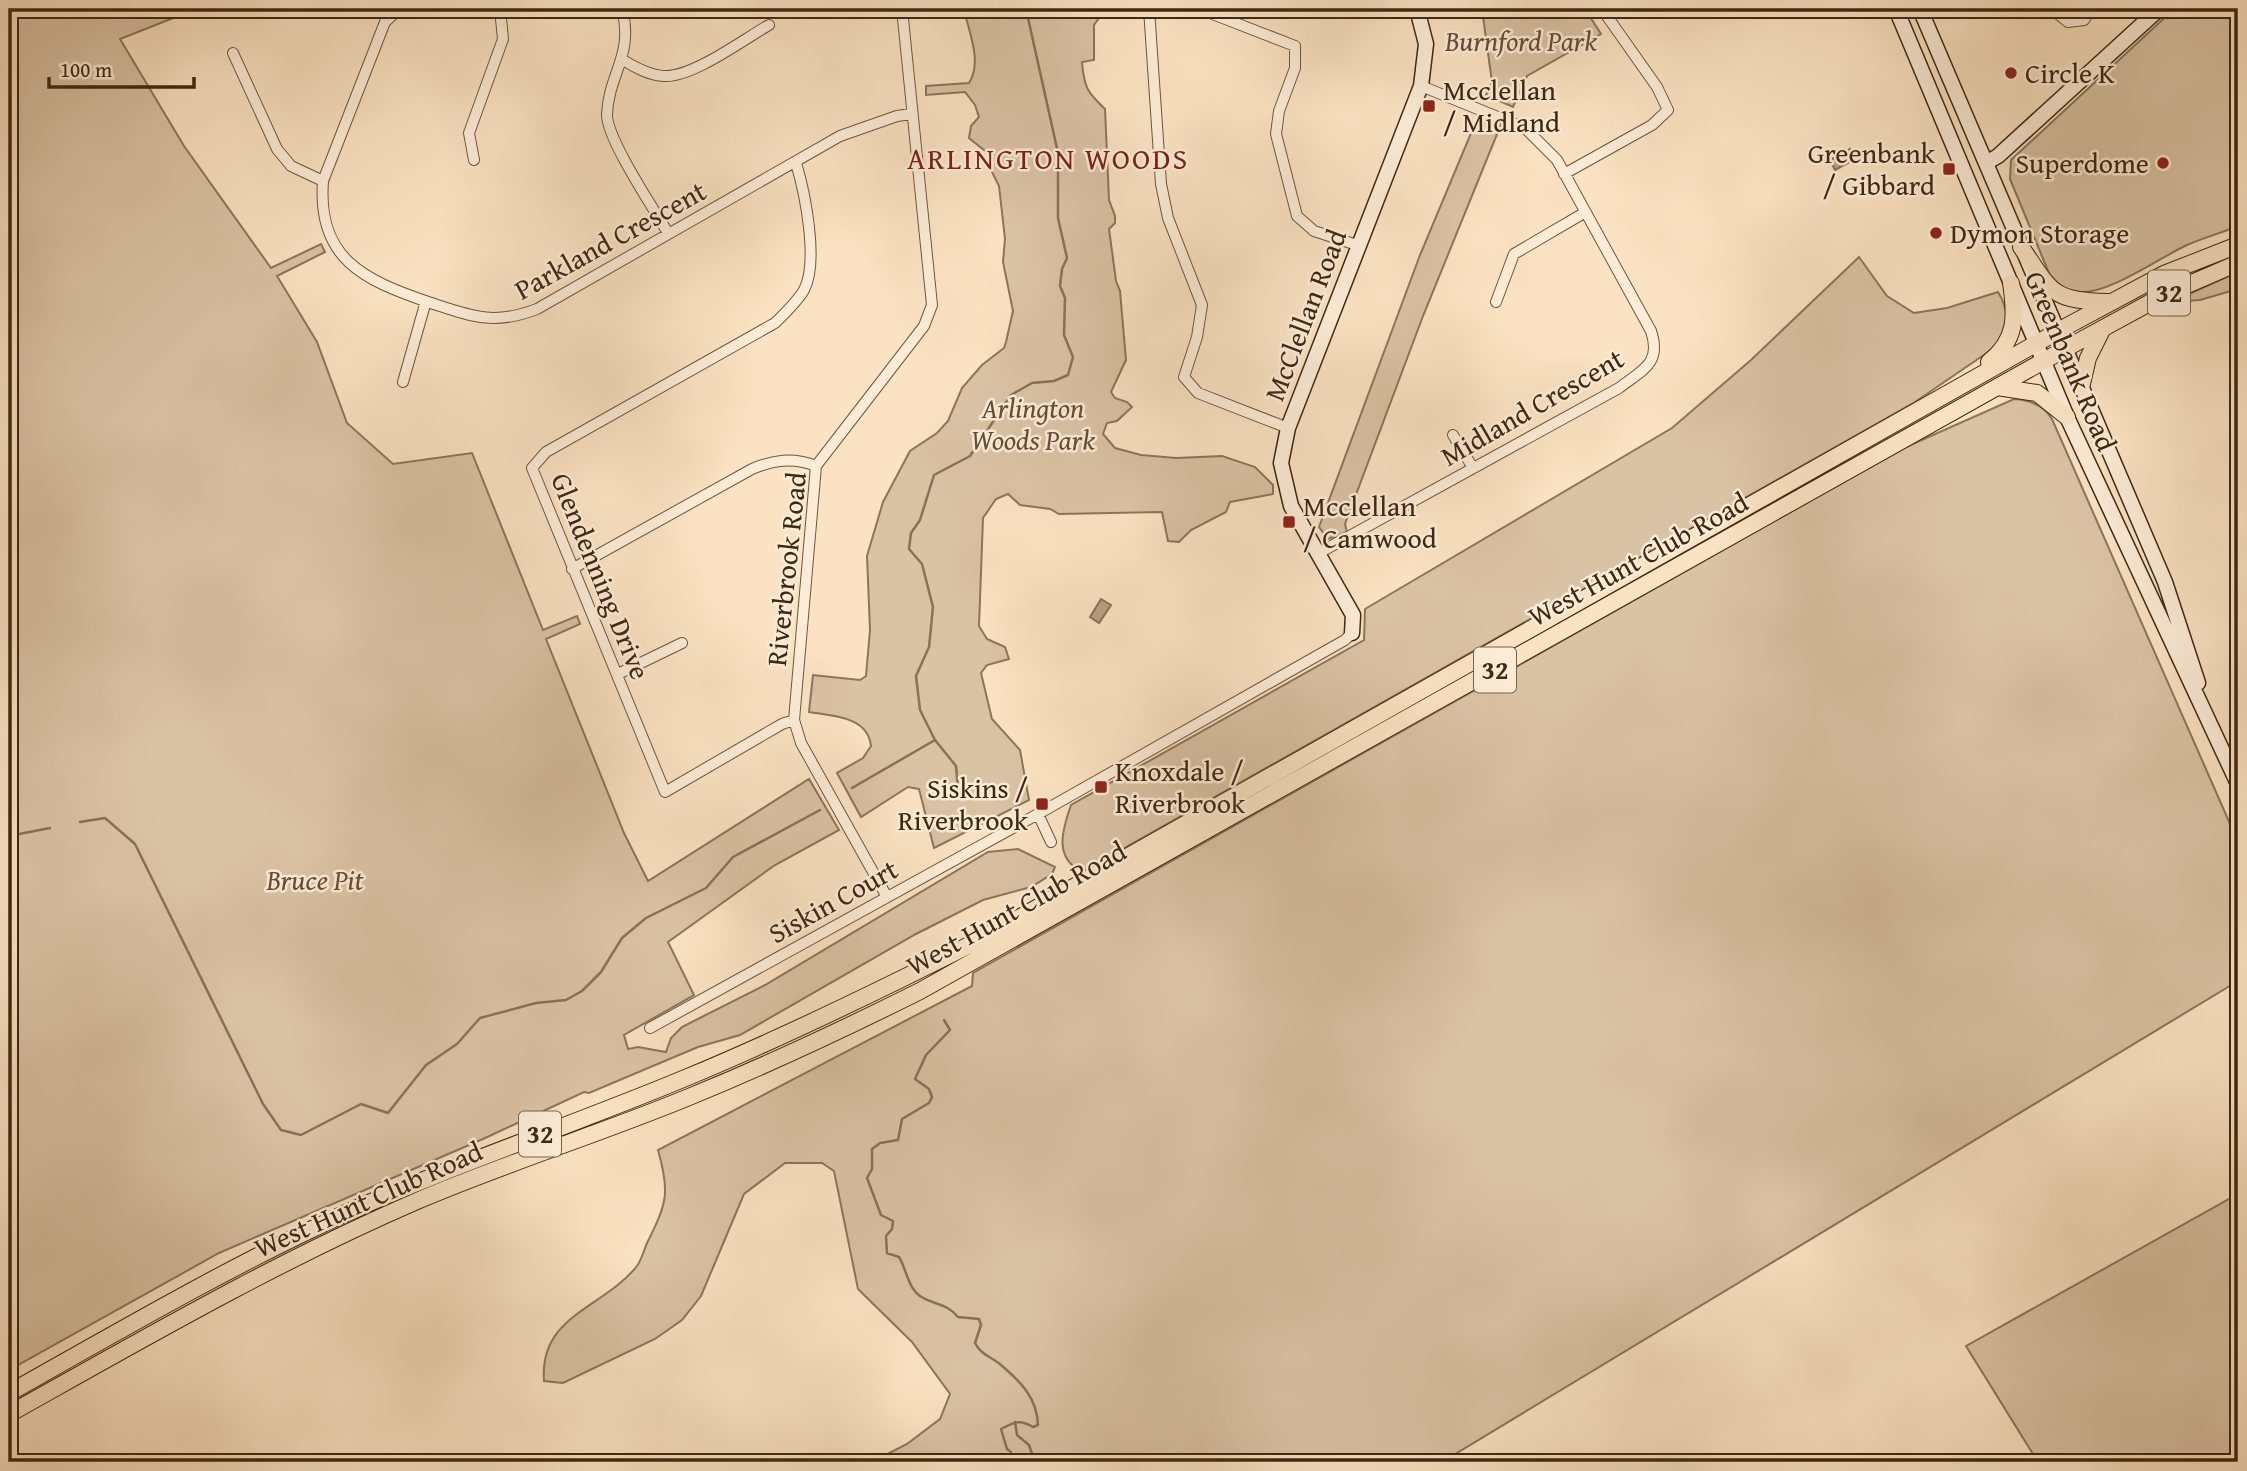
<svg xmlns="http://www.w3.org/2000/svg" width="2247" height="1471" font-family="'Gentium Book Plus',serif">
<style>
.green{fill:#dac2a4;stroke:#8c755b;stroke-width:2}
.water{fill:#baa386;stroke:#887258;stroke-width:2}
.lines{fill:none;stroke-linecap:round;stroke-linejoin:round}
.stream{stroke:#887258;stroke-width:2.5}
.street-casing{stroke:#6d563e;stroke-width:12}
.secondary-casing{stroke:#3e2812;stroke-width:17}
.primary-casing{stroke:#3e2812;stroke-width:18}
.street{stroke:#fcecd7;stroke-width:10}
.secondary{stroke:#fcecd7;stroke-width:14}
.primary{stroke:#fae2c2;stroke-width:16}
.poi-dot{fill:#8f2418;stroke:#fcecd7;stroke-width:2.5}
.labels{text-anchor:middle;stroke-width:5;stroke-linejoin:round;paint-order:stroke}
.shield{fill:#fcecd7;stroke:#77634d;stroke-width:2}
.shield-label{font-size:26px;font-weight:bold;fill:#3e2812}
.park-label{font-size:28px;font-style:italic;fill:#654e36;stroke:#fcecd7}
.poi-label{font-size:28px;fill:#3e2812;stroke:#fcecd7;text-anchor:start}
.street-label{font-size:28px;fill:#3e2812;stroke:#fcecd7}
.neighbourhood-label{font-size:30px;letter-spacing:2px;fill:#7a1f14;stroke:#fcecd7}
</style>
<rect width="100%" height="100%" fill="#fae2c2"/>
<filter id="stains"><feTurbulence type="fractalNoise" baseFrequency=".00286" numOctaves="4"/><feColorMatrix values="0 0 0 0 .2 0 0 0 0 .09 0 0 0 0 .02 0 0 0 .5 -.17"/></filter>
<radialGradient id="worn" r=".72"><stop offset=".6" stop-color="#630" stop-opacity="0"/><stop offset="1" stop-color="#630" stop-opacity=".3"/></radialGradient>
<path class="green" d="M 9,9 L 196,9 L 120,39 L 184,146 L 271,268 L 321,244 L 325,252 L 277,276 L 317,342 L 347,423 L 393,464 L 472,453 L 543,630 L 577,616 L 580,624 L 546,639 L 624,833 L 648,881 L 809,779 L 839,830 L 775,865 L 668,942 L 694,995 L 624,1035 L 628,1049 L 638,1047 L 666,1052 L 671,1038 L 682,1027 L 765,985 L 988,852 L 1018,849 L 1055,867 L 1052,874 L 1031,887 L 983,900 L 916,934 L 740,1035 L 698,1047 L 589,1093 L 584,1092 L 483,1139 L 219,1253 L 9,1370 Z
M 964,9 L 1140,9 L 1140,15 L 1099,18 L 1094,25 L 1094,60 L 1082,62 C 1084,88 1088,93 1105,109 L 1109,200 L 1115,216 L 1115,223 L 1109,229 L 1116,281 L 1120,291 L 1126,360 L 1111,392 L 1115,398 L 1127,402 L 1132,407 L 1117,421 L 1107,423 L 1103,434 L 1115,448 L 1141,455 L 1176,458 L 1222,456 L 1255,467 L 1273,485 L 1273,494 L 1230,502 L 1226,512 L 1191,530 L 1179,542 L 1168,541 L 1162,512 L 1059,514 L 1050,509 L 1020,505 L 1008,494 L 996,499 L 983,518 L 979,626 L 987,639 L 1005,647 L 1009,659 L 987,665 L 981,673 L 992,719 L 1020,750 L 1029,800 L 934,848 L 919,789 L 908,787 L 861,817 L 837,773 L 863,758 L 871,746 C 868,716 832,716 809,712 L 813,675 L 860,680 L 866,676 L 870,630 L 867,556 L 883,502 L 910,451 L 937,433 L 948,421 L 962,388 L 982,365 L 1004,348 L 1006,342 L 1013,311 L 1003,262 L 1005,239 L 999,186 L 992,172 L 989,154 L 969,138 L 971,126 L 979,117 L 975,105 L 965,92 L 926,95 L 926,86 L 969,83 C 983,62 968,30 964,9 Z
M 1482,9 L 1585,9 L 1601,34 L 1527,76 L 1513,107 L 1486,95 L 1492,82 Z
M 2174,9 L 2238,9 L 2238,226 C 2221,233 2203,238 2187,245 C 2159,258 2109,294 2080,292 C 2068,292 2059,285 2051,278 L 2010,179 L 2011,160 Z
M 1479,114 L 1502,122 L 1423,316 L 1345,524 L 1347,532 L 1328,539 L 1319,527 L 1420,255 Z
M 1859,257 L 1887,296 L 1914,313 L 1947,308 L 1998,292 C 2010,311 2009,330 1994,348 L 1915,402 L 1089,868 L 1081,871 C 1053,857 1063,828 1071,805 L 1364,640 L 1365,609 L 1672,428 L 1751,360 Z
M 2238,272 L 2238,289 L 2200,300 L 2171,302 Z
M 2014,399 C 2029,400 2044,405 2052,419 L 2238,842 L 2238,981 L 1442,1462 L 872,1462 L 907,1444 L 940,1419 L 950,1394 L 912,1342 L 858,1289 L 834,1171 L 822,1163 L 785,1163 L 744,1194 L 701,1296 L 682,1320 L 655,1339 L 563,1383 L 544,1381 C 539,1315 604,1308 637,1266 C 642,1259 644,1249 648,1241 C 667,1203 670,1192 658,1150 L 972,986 L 973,973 L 1906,447 Z
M 2238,1194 L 2238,1462 L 2038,1462 L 1966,1346 Z"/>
<path class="water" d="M 1850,149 L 1855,159 L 1835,170 L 1830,160 Z
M 1101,599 L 1111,605 L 1099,623 L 1090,617 Z"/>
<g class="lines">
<path class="stream" d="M 852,788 L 935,740
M 959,799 L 956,766 L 935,740 L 920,710 L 916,676 L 929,647 L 933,607 L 922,564 L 909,549 L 911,533 L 920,520 L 934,475 L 970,456 L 1011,395 L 1032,383 L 1054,381 L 1068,375 L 1073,357 L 1064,335 L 1065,298 L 1060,286 L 1062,269 L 1067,258 L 1058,218 L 1058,153 L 1026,9
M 80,822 L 105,818 L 135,844 L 263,1104 L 281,1130 L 301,1135 L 361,1104 L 388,1113 L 426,1065 L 457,1044 L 480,1018 L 536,1003 L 566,1000 L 582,991 L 601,972 L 622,938 L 646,918 L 706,888 L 733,857 L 820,810
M 9,836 L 50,828
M 944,1020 L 950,1030 L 926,1055 L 915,1079 L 929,1089 L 932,1097 L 929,1103 L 902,1119 L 898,1140 L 880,1143 L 872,1149 L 872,1169 L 867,1178 L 881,1215 L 893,1221 L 892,1229 L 886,1236 L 887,1253 L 899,1257 C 906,1268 908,1288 920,1296 C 933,1305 947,1303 958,1317 L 979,1319 L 981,1325 L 975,1343 C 981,1355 992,1357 1001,1365 C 1021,1382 1037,1398 1038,1425 L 1033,1427 C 1020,1419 1014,1422 1001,1429 L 1007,1449 L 1011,1452 L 1010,1462
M 1015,1422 L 1017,1435 L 1029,1445 L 1035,1462
M 1057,1462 L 1060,1462"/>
<defs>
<path id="street" d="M 399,9 L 385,22 L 323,181 C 317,259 364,280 428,302 C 471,316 493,326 537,309 L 840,136 L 897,116 L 911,114
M 622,9 C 634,55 609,73 607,114 C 606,138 654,209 668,233
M 1149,9 L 1161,184 L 1168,218 L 1202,305 L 1197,337 L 1184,377 L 1198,393 L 1288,428
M 2052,9 L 2068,22 L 2084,20 L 2091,9
M 1149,10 L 1188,9 L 1210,13 L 1295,46 L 1295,68 L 1279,111 L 1276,134 L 1297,216 L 1314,231 L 1357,245
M 233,53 L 277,149 L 291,166 L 323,181
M 623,60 C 636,68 649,75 664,76 C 692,78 744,39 769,25
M 474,160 L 469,133 L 503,39 L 500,9
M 1564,174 L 1652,125 L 1668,110 L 1657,87 L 1602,9
M 1496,302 L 1514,254 L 1584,213
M 403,382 L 426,301
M 1453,435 L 1473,468
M 1317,554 L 1619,388 C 1642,370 1662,364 1651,331 L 1557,160 L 1525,128 L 1421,86
M 572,569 L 752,469 C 773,460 793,457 816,466
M 618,674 L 682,643
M 794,720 L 782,724 L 665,792 L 532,468 L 546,452 L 775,323 C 785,313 797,302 804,290 C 819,262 805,193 796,163
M 1038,814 L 1051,842
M 887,897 L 801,743 L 794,720 L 816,466 L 924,326 L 932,305 L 902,9
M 650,1028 L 1038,814 L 1345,640 L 1352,633"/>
<path id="secondary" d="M 1896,9 L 2067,417 L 2238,784
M 1920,9 L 2165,582 L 2198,683
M 1986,163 L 1998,156 L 2159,9
M 1352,633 L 1353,615 L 1291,506 L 1281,463 L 1288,428 L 1421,86 L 1426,44 L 1417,9"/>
<path id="primary" d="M 2021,247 C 2053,293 2050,300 2108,302
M 1989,362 C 2017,340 2016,316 2011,283
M 1997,387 L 2037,393 L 2067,417
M 2081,388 L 2088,358 L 2103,328
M 9,1393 C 119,1331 229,1267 344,1214 C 455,1164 570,1126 683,1079 C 787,1036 887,987 987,936 L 2069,325 L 2164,274 L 2238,245
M 9,1414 C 143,1339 276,1262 417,1201 C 506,1163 599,1134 689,1097 C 767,1065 844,1029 920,991 L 2065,349 L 2164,295 L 2238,263"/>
</defs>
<use href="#street" class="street-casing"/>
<use href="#secondary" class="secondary-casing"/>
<use href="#primary" class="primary-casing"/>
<use href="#street" class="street"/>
<use href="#secondary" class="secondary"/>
<use href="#primary" class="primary"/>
</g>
<g class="poi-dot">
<circle cx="2011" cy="73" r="7"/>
<rect x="1422" y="99" width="14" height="14" rx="3.5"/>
<circle cx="2163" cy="163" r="7"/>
<rect x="1942" y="162" width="14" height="14" rx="3.5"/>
<circle cx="1936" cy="233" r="7"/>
<rect x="1282" y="515" width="14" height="14" rx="3.5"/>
<rect x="1094" y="780" width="14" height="14" rx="3.5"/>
<rect x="1035" y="797" width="14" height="14" rx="3.5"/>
</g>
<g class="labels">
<g class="shield">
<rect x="2148" y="270.5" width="42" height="45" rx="5"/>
<rect x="1474" y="647.5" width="42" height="45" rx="5"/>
<rect x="519" y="1111.5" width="42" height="45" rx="5"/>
</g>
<g class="shield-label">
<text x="2169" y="302">32</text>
<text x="1495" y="679">32</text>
<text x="540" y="1143">32</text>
</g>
<g class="park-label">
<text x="1521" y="51">Burnford Park</text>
<text x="1033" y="418">Arlington<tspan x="1033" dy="32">Woods Park</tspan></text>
<text x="315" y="890">Bruce Pit</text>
</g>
<g class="poi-label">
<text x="2025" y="83">Circle K</text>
<text x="1443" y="100">Mcclellan<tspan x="1443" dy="32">/ Midland</tspan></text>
<text x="1935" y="163" text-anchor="end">Greenbank<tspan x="1935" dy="32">/ Gibbard</tspan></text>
<text x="2149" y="173" text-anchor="end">Superdome</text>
<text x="1950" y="243">Dymon Storage</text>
<text x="1303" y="516">Mcclellan<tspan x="1303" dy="32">/ Camwood</tspan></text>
<text x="1115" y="781">Knoxdale /<tspan x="1115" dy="32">Riverbrook</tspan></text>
<text x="1028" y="798" text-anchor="end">Siskins /<tspan x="1028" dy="32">Riverbrook</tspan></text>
</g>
<g class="street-label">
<text transform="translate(610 240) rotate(-29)" y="10">Parkland Crescent</text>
<text transform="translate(1305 315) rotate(-69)" y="10">McClellan Road</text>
<text transform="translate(2071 361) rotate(67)" y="10">Greenbank Road</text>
<text transform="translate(1532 407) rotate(-30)" y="10">Midland Crescent</text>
<text transform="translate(1638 559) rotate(-29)" y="10">West Hunt Club Road</text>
<text transform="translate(786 569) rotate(-84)" y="10">Riverbrook Road</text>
<text transform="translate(601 576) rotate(68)" y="10">Glendenning Drive</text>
<text transform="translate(833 901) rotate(-29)" y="10">Siskin Court</text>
<text transform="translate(1016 908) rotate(-29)" y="10">West Hunt Club Road</text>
<text transform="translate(368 1199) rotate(-24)" y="10">West Hunt Club Road</text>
</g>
<g class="neighbourhood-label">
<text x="1048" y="169">ARLINGTON WOODS</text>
</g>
</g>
<rect width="2247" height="1471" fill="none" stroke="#fae2c2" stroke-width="35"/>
<rect x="10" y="10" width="2226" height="1450" fill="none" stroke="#3e2812" stroke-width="3.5"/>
<rect x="18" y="18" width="2212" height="1436" fill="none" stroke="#3e2812" stroke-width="2"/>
<path d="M49 77v10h145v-10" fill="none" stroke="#3e2812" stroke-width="3.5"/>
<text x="60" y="77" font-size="21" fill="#3e2812" stroke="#fcecd7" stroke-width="5" paint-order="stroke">100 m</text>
<rect width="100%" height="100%" filter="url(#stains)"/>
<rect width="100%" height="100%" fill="url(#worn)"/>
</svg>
